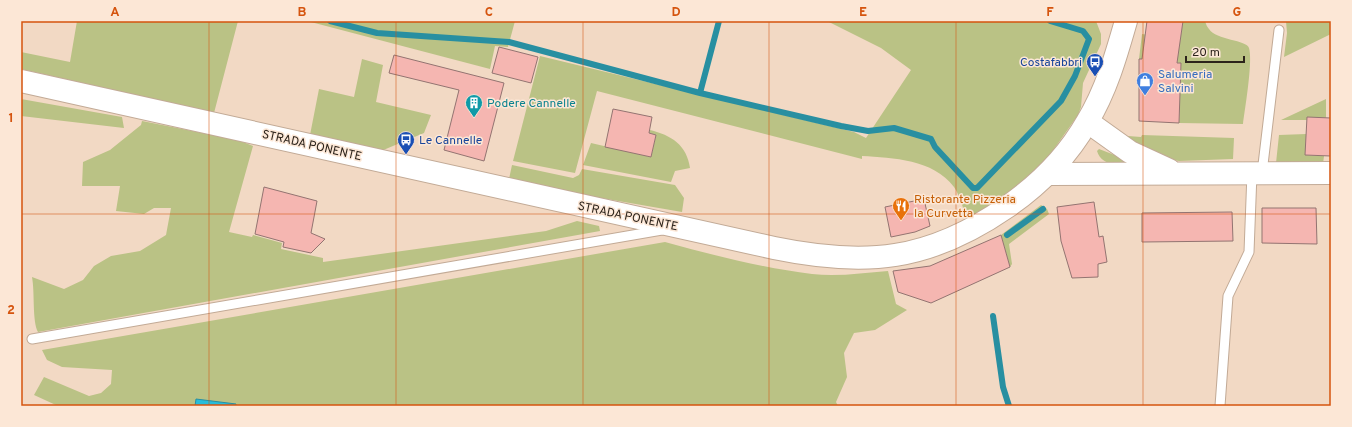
<svg xmlns="http://www.w3.org/2000/svg" width="1352" height="427" font-family="Overpass,sans-serif">
<style>
.green{fill:#bac285}
.water{fill:#27bddb;stroke:#288fa1}
.lines{fill:none;stroke-linecap:round;stroke-linejoin:round}
.stream{stroke:#288fa1;stroke-width:6}
.building{fill:#f5b6b1;stroke:#937471}
.service-casing{stroke:#c2aa96;stroke-width:11}
.tertiary-casing{stroke:#c2aa96;stroke-width:24}
.primary-casing{stroke:#c2aa96;stroke-width:24}
.service{stroke:#fff;stroke-width:9}
.tertiary{stroke:#fff;stroke-width:22}
.primary{stroke:#fff;stroke-width:22}
.grid{fill:none;stroke:#d5540e;stroke-width:1;stroke-opacity:0.55}
.labels{text-anchor:middle;stroke-width:3;stroke-linejoin:round;paint-order:stroke}
.transit-label{font-size:12px;fill:#164399;stroke:#fce7d6;text-anchor:end}
.shop-label{font-size:12px;fill:#366cbe;stroke:#fce7d6;text-anchor:start}
.culture-label{font-size:12px;fill:#0d838f;stroke:#fce7d6;text-anchor:start}
.street-label{font-size:12px;fill:#2c231b;stroke:#fce7d6}
.food-label{font-size:12px;fill:#c56008;stroke:#fce7d6;text-anchor:start}
.neatline{fill:none;stroke:#d5540e;stroke-width:1.5}
.grid-label{font-size:13px;text-anchor:middle;font-weight:bold;fill:#d5540e}
</style>
<rect width="100%" height="100%" fill="#f2d9c4"/>
<path class="green" d="M 77,21 L 238,21 L 214,113 L 21,69 L 21,52 L 70,62 Z
M 307,21 L 515,21 L 508,47 L 495,46 L 490,69 Z
M 827,21 L 1096,21 L 1101,34 L 1101,44 L 1083,83 L 1081,107 L 1078,115 L 1042,166 L 969,225 C 964,213 961,197 954,187 C 933,159 893,158 862,156 L 862,159 L 597,91 L 575,173 L 513,161 L 540,56 L 854,132 L 866,138 L 911,70 L 881,48 Z
M 1183,21 L 1205,21 C 1206,24 1207,27 1209,29 C 1216,40 1247,40 1249,48 C 1253,61 1245,108 1243,124 L 1179,123 L 1181,63 L 1139,59 L 1142,34 L 1180,39 Z
M 1286,21 L 1331,21 L 1331,34 L 1284,57 L 1287,33 Z
M 362,59 L 383,65 L 376,102 L 431,115 L 424,133 L 381,151 L 310,135 L 319,89 L 354,97 Z
M 21,99 L 122,117 L 124,128 L 21,116 Z
M 1326,99 L 1326,118 L 1307,117 L 1307,120 L 1281,120 Z
M 142,121 L 238,140 L 253,146 L 229,232 L 252,237 L 253,235 L 282,243 L 281,249 L 323,258 L 323,262 L 546,231 L 577,221 L 599,226 L 600,231 L 38,332 C 32,321 35,293 32,277 L 64,289 L 83,280 L 94,266 L 111,256 L 140,251 L 166,235 L 171,208 L 154,208 L 144,214 L 116,211 L 120,186 L 82,186 L 83,162 L 110,150 L 141,125 Z
M 650,130 C 671,135 687,145 690,168 L 675,171 L 671,182 L 583,165 L 591,143 L 651,157 L 656,135 L 649,133 Z
M 1306,134 L 1306,155 L 1324,156 L 1323,164 L 1276,163 L 1279,135 Z
M 1142,135 L 1234,138 L 1233,159 L 1179,161 L 1160,158 L 1128,140 L 1128,136 L 1141,137 Z
M 1099,149 L 1143,166 C 1128,165 1102,169 1097,151 Z
M 512,165 L 573,178 L 579,175 L 582,169 L 675,185 L 684,198 L 682,212 L 572,193 L 509,179 Z
M 1041,205 L 1047,209 L 1049,214 L 1009,244 L 1012,264 L 1010,267 L 1001,235 Z
M 665,242 C 713,255 762,268 812,274 C 837,277 863,273 888,271 L 896,304 L 907,310 L 875,330 L 854,333 L 844,353 L 847,377 L 836,402 L 838,406 L 58,406 L 34,395 L 44,377 L 89,396 L 101,393 L 111,384 L 112,370 L 62,367 L 47,360 L 42,350 Z"/>
<path class="water" d="M 196,399 L 236,404 L 236,406 L 195,406 Z"/>
<g class="lines">
<path class="stream" d="M 330,21 L 377,33 L 509,42 L 700,93 L 841,126 L 868,131 L 894,128 L 931,139 L 935,147 L 973,188 L 977,188 L 1061,101 L 1075,76 L 1089,39 L 1083,31 L 1050,21
M 700,93 L 719,21
M 1007,235 L 1043,209
M 993,316 L 1003,387 L 1009,406"/>
</g>
<path class="building" d="M 1147,21 L 1183,21 L 1177,63 L 1181,63 L 1179,123 L 1139,121 L 1139,59 L 1142,59 Z
M 499,47 L 538,57 L 531,83 L 492,73 Z
M 394,55 L 504,83 L 484,161 L 444,150 L 459,90 L 389,73 Z
M 613,109 L 652,117 L 649,133 L 656,135 L 651,157 L 605,147 Z
M 1307,117 L 1331,118 L 1331,156 L 1305,155 Z
M 264,187 L 317,201 L 311,233 L 325,239 L 311,253 L 283,247 L 284,242 L 255,234 Z
M 924,199 L 930,226 L 915,232 L 891,237 L 885,207 Z
M 1094,202 L 1099,237 L 1103,236 L 1107,262 L 1098,264 L 1098,277 L 1072,278 L 1061,241 L 1057,207 Z
M 1262,208 L 1316,208 L 1317,244 L 1262,243 Z
M 1232,212 L 1233,241 L 1142,242 L 1142,213 Z
M 1001,235 L 1010,267 L 931,303 L 898,292 L 893,271 L 930,266 Z"/>
<g class="lines">
<defs>
<path id="service" d="M 1262,173 L 1279,30
M 32,339 L 662,230
M 1220,406 L 1228,296 L 1249,252 L 1252,173"/>
<path id="tertiary" d="M 1088,122 L 1130,152 L 1169,170
M 1048,174 L 1331,173"/>
<path id="primary" d="M 21,81 L 774,248 C 866,267 929,261 1007,207 C 1040,184 1067,157 1087,122 C 1106,91 1116,56 1126,21"/>
</defs>
<use href="#service" class="service-casing"/>
<use href="#tertiary" class="tertiary-casing"/>
<use href="#primary" class="primary-casing"/>
<use href="#service" class="service"/>
<use href="#tertiary" class="tertiary"/>
<use href="#primary" class="primary"/>
</g>
<path class="grid" d="M 209,21 L 209,406M 396,21 L 396,406M 583,21 L 583,406M 769,21 L 769,406M 956,21 L 956,406M 1143,21 L 1143,406M 21,214 L 1331,214"/>
<defs>
<symbol id="bus-pin" viewBox="-11 -11 22 30"><path d="M0 17L-7.5 6A9.5 9.5 0 1 1 7.5 6Z" fill="#1a4fb4" stroke="#fce7d6"/><path d="M-5-6H5V4H4V6H2V4H-2V6H-4V4H-5ZM-3.5-4V0h7V-4ZM-3.5 1.2v1.5H-2V1.2ZM2 1.2v1.5H3.5V1.2Z" fill="#fff"/></symbol>
<symbol id="shop-pin" viewBox="-11 -11 22 30"><path d="M0 17L-7.5 6A9.5 9.5 0 1 1 7.5 6Z" fill="#3f7fe0" stroke="#fce7d6"/><path d="M-5-2.5h2.3a2.7 3.5 0 0 1 5.4 0H5L5.5 6h-11ZM-1.5-2.5h3a1.5 2.3 0 0 0-3 0Z" fill="#fff"/></symbol>
<symbol id="building-pin" viewBox="-11 -11 22 30"><path d="M0 17L-7.5 6A9.5 9.5 0 1 1 7.5 6Z" fill="#0f9aa8" stroke="#fce7d6"/><path d="M-4-6H4V6H1V3H-1V6H-4ZM-2.5-4.3h1.7v1.8h-1.7ZM.8-4.3h1.7v1.8H.8ZM-2.5-1h1.7V.8h-1.7ZM.8-1h1.7V.8H.8Z" fill="#fff"/></symbol>
<symbol id="restaurant-pin" viewBox="-11 -11 22 30"><path d="M0 17L-7.5 6A9.5 9.5 0 1 1 7.5 6Z" fill="#e8710a" stroke="#fce7d6"/><path d="M-5-6h1v4h1v-4h1v4h1v-4h1v5L-1.5 .5V6h-2V.5L-5-1ZM5-6V6H3V1.5H1.5Q1.5-4 5-6Z" fill="#fff"/></symbol>
</defs>
<g fill-rule="evenodd">
<use href="#bus-pin" x="1085" y="52" width="20" height="27"/>
<use href="#shop-pin" x="1135" y="71" width="20" height="27"/>
<use href="#building-pin" x="464" y="93" width="20" height="27"/>
<use href="#bus-pin" x="396" y="130" width="20" height="27"/>
<use href="#restaurant-pin" x="891" y="196" width="20" height="27"/>
</g>
<g class="labels">
<g class="transit-label">
<text x="1082" y="66">Costafabbri</text>
<text x="419" y="144" text-anchor="start">Le Cannelle</text>
</g>
<g class="shop-label">
<text x="1158" y="78">Salumeria<tspan x="1158" dy="14">Salvini</tspan></text>
</g>
<g class="culture-label">
<text x="487" y="107">Podere Cannelle</text>
</g>
<g class="street-label">
<text transform="translate(312 145) rotate(13)" y="4">STRADA PONENTE</text>
<text transform="translate(628 216) rotate(12)" y="4">STRADA PONENTE</text>
</g>
<g class="food-label">
<text x="914" y="203">Ristorante Pizzeria<tspan x="914" dy="14">la Curvetta</tspan></text>
</g>
</g>
<rect width="1352" height="427" fill="none" stroke="#fce7d6" stroke-width="44"/>
<path d="M1186 56v6h58v-6" fill="none" stroke="#2c231b" stroke-width="2"/>
<text x="1192" y="56" font-size="12" fill="#2c231b" stroke="#fce7d6" stroke-width="3" paint-order="stroke">20 m</text>
<rect x="22" y="22" width="1308" height="383" class="neatline"/>
<g class="grid-label">
<text x="115" y="16">A</text>
<text x="302" y="16">B</text>
<text x="489" y="16">C</text>
<text x="676" y="16">D</text>
<text x="863" y="16">E</text>
<text x="1050" y="16">F</text>
<text x="1237" y="16">G</text>
<text x="11" y="122">1</text>
<text x="11" y="314">2</text>
</g>
</svg>
